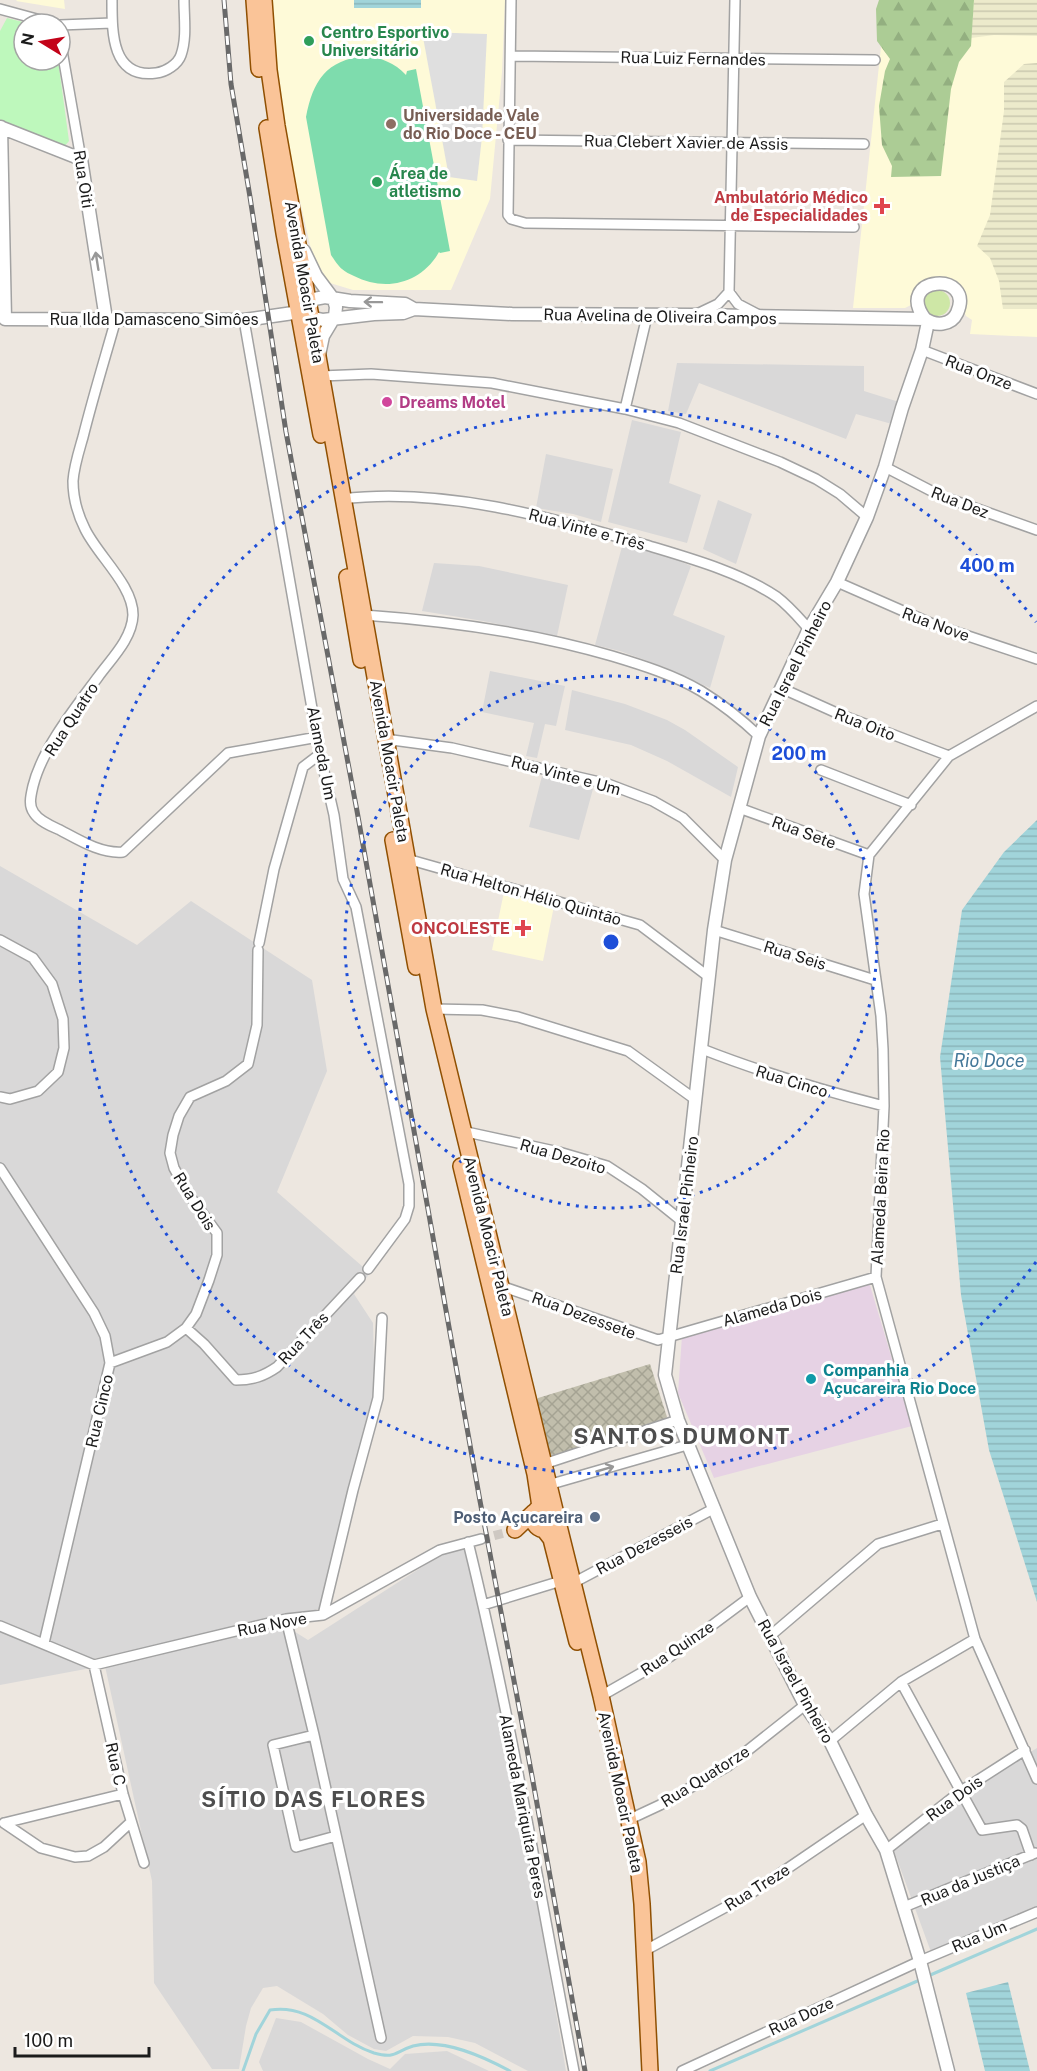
<svg xmlns="http://www.w3.org/2000/svg" width="1037" height="2071" font-family="'Public Sans',sans-serif">
<style>
.residential{fill:#d9d8d8}
.industrial{fill:#e6d2e4}
.education{fill:#fefad8}
.construction{fill:url(#construction-cross-hatch)}
.farmland{fill:url(#farmland-rules)}
.grass{fill:#cee7a6}
.forest{fill:url(#forest-firs)}
.park{fill:#bef8bc}
.pitch{fill:#7edcad}
.parking{fill:#dfdfdf}
.water{fill:url(#water-rules)}
.lines{fill:none;stroke-linecap:round;stroke-linejoin:round}
.stream{stroke:#a1d4da;stroke-width:3}
.minor-tunnel{stroke:#cec8c2;stroke-width:9;stroke-dasharray:9 4.5;stroke-linecap:butt}
.minor-casing{stroke:#a2a2a2;stroke-width:12}
.tertiary-casing{stroke:#a2a2a2;stroke-width:15}
.primary-casing{stroke:#905002;stroke-width:18}
.minor{stroke:#fff;stroke-width:9}
.tertiary{stroke:#fff;stroke-width:12}
.primary{stroke:#fac498;stroke-width:15}
.rail-casing{stroke:#696969;stroke-width:5}
.rail{stroke:#fff;stroke-width:3;stroke-dasharray:9;stroke-linecap:butt}
.oneway{stroke:#989898}
.ring{fill:none;stroke:#1d4ed8;stroke-width:3;stroke-dasharray:3 6}
.leisure-dot{fill:#2e9e5b;stroke:#fff;stroke-width:2}
.education-dot{fill:#8d6e63;stroke:#fff;stroke-width:2}
.health-dot{fill:#e0444e;stroke:#fff;stroke-width:2}
.hotel-dot{fill:#d1479c;stroke:#fff;stroke-width:2}
.culture-dot{fill:#0f9aa8;stroke:#fff;stroke-width:2}
.service-dot{fill:#5c6f8a;stroke:#fff;stroke-width:2}
.labels{text-anchor:middle;stroke-width:6;stroke-linejoin:round;paint-order:stroke}
.leisure-label{font-size:16px;font-weight:bold;fill:#27864d;stroke:#fff;text-anchor:start}
.street-label{font-size:16px;fill:#1b1b1b;stroke:#fff}
.education-label{font-size:16px;font-weight:bold;fill:#785e54;stroke:#fff;text-anchor:start}
.health-label{font-size:16px;font-weight:bold;fill:#be3a42;stroke:#fff;text-anchor:end}
.hotel-label{font-size:16px;font-weight:bold;fill:#b23c85;stroke:#fff;text-anchor:start}
.culture-label{font-size:16px;font-weight:bold;fill:#0d838f;stroke:#fff;text-anchor:start}
.service-label{font-size:16px;font-weight:bold;fill:#4e5e75;stroke:#fff;text-anchor:end}
.water-label{font-size:18px;font-style:italic;fill:#447899;stroke:#fff}
.district-label{font-size:22px;font-weight:bold;letter-spacing:1.5px;fill:#4e4e4e;stroke:#fff}
.centre{fill:#1d4ed8;stroke:#fff;stroke-width:3}
.ring-label{font-size:18px;text-anchor:middle;font-weight:bold;fill:#1d4ed8;stroke:#fff;stroke-width:6;stroke-linejoin:round;paint-order:stroke}
</style>
<defs>
<pattern id="construction-cross-hatch" width="8" height="8" patternUnits="userSpaceOnUse" patternTransform="scale(1.5)"><rect width="8" height="8" fill="#c1beac"/><path d="M0 0l8 8M0 8l8-8" fill="none" stroke="#a5a393"/></pattern>
<pattern id="farmland-rules" width="6" height="5" patternUnits="userSpaceOnUse" patternTransform="scale(1.5)"><rect width="6" height="5" fill="#eceacb"/><path d="M0 2.5h6" fill="none" stroke="#cac8ae"/></pattern>
<pattern id="forest-firs" width="22" height="20" patternUnits="userSpaceOnUse" patternTransform="scale(1.5)"><rect width="22" height="20" fill="#accc95"/><path d="M5 1l3.5 6h-7zM16 11l3.5 6h-7z" fill="#93af80"/></pattern>
<pattern id="water-rules" width="6" height="5" patternUnits="userSpaceOnUse" patternTransform="scale(1.5)"><rect width="6" height="5" fill="#a1d4da"/><path d="M0 2.5h6" fill="none" stroke="#8ab5ba"/></pattern>
</defs>
<rect width="100%" height="100%" fill="#ede7e0"/>
<path class="residential" d="M 677,363 L 864,366 L 864,391 L 899,402 L 892,424 L 856,414 L 846,439 L 699,383 L 686,414 L 668,411 Z
M 632,420 L 681,432 L 669,483 L 701,495 L 687,543 L 608,522 Z
M 546,454 L 613,469 L 601,522 L 573,514 L 536,508 Z
M 718,500 L 752,514 L 736,564 L 703,549 Z
M 623,543 L 660,553 L 691,566 L 673,615 L 725,636 L 710,688 L 664,667 L 620,651 L 595,645 Z
M 434,563 L 479,566 L 568,585 L 557,636 L 483,621 L 422,611 Z
M 490,671 L 565,686 L 556,726 L 545,724 L 537,758 L 526,756 L 534,723 L 482,712 Z
M 572,690 L 625,704 L 667,720 L 685,730 L 738,767 L 731,797 L 667,761 L 631,745 L 565,730 Z
M 542,776 L 593,789 L 579,840 L 529,827 Z
M 0,866 L 137,945 L 191,901 L 312,980 L 327,1071 L 277,1192 L 370,1273 L 354,1294 L 373,1323 L 375,1396 L 348,1502 L 331,1605 L 319,1609 L 93,1659 L 91,1668 L 0,1685 Z
M 466,1545 L 490,1627 L 566,2071 L 528,2071 L 475,2043 L 448,2037 L 413,2036 L 386,2051 L 374,2049 L 348,2035 L 323,2014 L 277,1986 L 263,1988 L 251,2008 L 246,2026 L 239,2069 L 212,2069 L 154,1983 L 152,1881 L 105,1666 L 284,1625 L 308,1640 L 436,1558 Z
M 1037,1748 L 1037,1912 L 931,1952 L 894,1851 L 965,1792 Z
M 276,2018 L 301,2022 L 368,2059 L 390,2069 L 405,2054 L 447,2051 L 489,2071 L 263,2071 L 259,2062 Z"/>
<path class="industrial" d="M 869,1282 L 912,1426 L 714,1478 L 678,1393 L 682,1336 Z"/>
<path class="education" d="M 64,0 L 65,9 L 16,1 L 17,0 Z
M 271,0 L 505,0 L 502,72 L 490,199 L 451,290 L 353,290 L 330,283 L 317,264 L 310,245 L 294,175 L 277,73 Z
M 886,0 L 1037,0 L 1037,337 L 970,334 L 972,320 L 966,316 L 949,279 L 944,278 L 936,277 L 918,286 L 911,305 L 905,308 L 853,308 Z
M 504,892 L 554,906 L 543,961 L 492,950 Z"/>
<path class="construction" d="M 650,1364 L 667,1417 L 665,1420 L 552,1456 L 548,1454 L 536,1402 L 538,1398 Z"/>
<path class="farmland" d="M 974,0 L 1037,0 L 1037,36 L 994,35 L 971,38 Z
M 1037,63 L 1037,309 L 1003,309 L 999,281 L 990,258 L 977,246 L 990,215 L 1004,111 L 1004,82 L 1024,64 Z"/>
<path class="grass" d="M924 303a13 13 0 1 1 26 0a13 13 0 1 1-26 0Z"/>
<path class="forest" d="M 879,0 L 974,0 L 971,46 L 959,62 L 951,89 L 941,176 L 891,177 L 892,166 L 882,145 L 879,106 L 885,71 L 890,59 L 877,41 L 876,9 Z"/>
<path class="park" d="M 7,18 L 31,24 L 24,24 L 24,60 L 58,60 L 69,141 L 63,148 L 0,124 L 0,31 Z"/>
<path class="pitch" d="M 365,56 C 380,57 395,63 406,75 L 407,71 L 416,69 L 450,251 L 440,253 L 439,252 C 421,284 385,292 354,276 C 350,274 345,272 342,269 C 338,266 334,259 331,255 L 306,117 C 313,81 326,60 365,56 Z"/>
<path class="parking" d="M 422,32 L 487,34 L 482,137 L 477,181 L 449,177 Z"/>
<path class="water" d="M 354,0 L 421,0 L 421,8 L 354,8 Z
M 1037,820 L 1037,1602 L 989,1450 L 961,1295 L 940,1057 L 962,910 L 1004,852 Z
M 1008,1982 L 1030,2071 L 985,2071 L 966,1993 Z"/>
<g class="lines">
<path class="stream" d="M 928,1976 L 1037,1929
M 243,2071 L 256,2034 L 270,2010 C 313,2003 336,2041 374,2053 C 396,2059 394,2052 413,2046 C 444,2038 484,2057 510,2071
M 710,2071 L 922,1979"/>
<path class="minor-tunnel" d="M 481,1539 L 504,1533"/>
<defs>
<path id="minor" d="M 112,0 C 112,31 111,79 156,73 C 166,72 178,64 181,55 C 187,38 184,18 184,0
M 511,0 L 508,215 L 511,219 L 525,223 L 854,227
M 735,0 L 729,292 L 738,304 L 759,315
M 0,9 L 55,24
M 60,25 L 112,23
M 60,39 L 81,159
M 511,56 L 875,60
M 508,140 L 864,144
M 697,314 L 718,304 L 729,292
M 116,319 C 105,358 93,397 83,437 C 79,451 74,466 73,481 C 73,497 78,515 85,529 C 98,556 133,585 133,615 C 132,639 111,659 98,677 C 75,708 42,749 33,786 C 31,795 28,805 34,813 C 39,821 51,826 60,830 C 79,840 101,854 123,852 L 228,753 L 318,737
M 244,320 L 320,754 L 334,815 L 343,879 L 356,907 L 409,1184 L 409,1206 L 405,1219 L 368,1269
M 922,350 L 1037,394
M 321,376 L 371,374 L 492,383 L 625,409 L 679,423 L 780,462 L 816,479 L 840,494 L 867,517
M 625,409 L 647,316
M 885,467 L 941,496 L 1037,530
M 342,499 C 442,487 551,517 646,545 C 689,558 740,572 777,597 C 789,606 799,618 809,629
M 837,582 L 935,625 L 1037,659
M 364,615 C 448,621 531,632 612,656 C 642,665 674,675 701,691 C 722,704 741,719 759,736
M 781,688 L 839,714 L 949,756
M 1037,706 L 949,756 L 869,855 L 864,894 L 881,1016 L 883,1049 L 884,1106 L 876,1277 L 975,1639 L 1037,1779
M 385,739 L 452,748 L 608,784 L 653,801 L 683,818 L 725,860
M 821,770 L 911,805
M 739,808 L 869,855
M 407,859 L 640,925 L 709,977
M 714,930 L 875,980
M 0,940 L 33,958 L 52,984 L 63,1019 L 64,1048 L 58,1072 L 38,1091 L 10,1099 L 0,1097
M 259,943 L 274,869 L 303,767 L 320,754
M 434,1009 L 482,1010 L 518,1017 L 628,1051 L 696,1100
M 702,1049 C 763,1073 821,1090 884,1106
M 462,1131 L 559,1152 L 607,1166 L 642,1189 L 683,1222
M 0,1168 L 94,1313 L 105,1336 L 110,1363 L 44,1643
M 501,1286 L 658,1340 L 876,1277
M 186,1328 L 204,1344 L 236,1380 C 253,1380 264,1376 277,1367 L 360,1278
M 110,1363 L 167,1342 L 186,1328 L 196,1314 L 209,1280 L 217,1255 L 217,1233 L 189,1195 L 174,1168 L 170,1153 L 173,1135 L 179,1116 L 190,1097 L 226,1081 L 248,1064 L 257,1025 L 258,950
M 544,1464 L 678,1420
M 548,1485 L 687,1445
M 468,1542 C 511,1717 540,1895 574,2071
M 573,1583 L 715,1508
M 483,1605 L 561,1581
M 323,1615 L 353,1490 L 378,1398 L 382,1318
M 286,1619 L 314,1735 L 381,2038
M 0,1626 L 94,1665 L 286,1619 L 323,1615 L 440,1550 L 481,1539
M 770,1636 L 878,1544 L 942,1524
M 94,1665 L 123,1794 L 144,1863
M 901,1682 L 982,1830 L 1017,1825 L 1022,1829 L 1031,1855
M 601,1696 L 671,1656 L 750,1597
M 314,1735 L 273,1745 L 296,1847 L 336,1836
M 830,1741 L 901,1682 L 975,1639
M 630,1819 L 660,1805 L 728,1766 L 805,1705
M 4,1823 L 41,1848 L 75,1857 L 88,1856 L 104,1847 L 131,1822
M 4,1823 L 123,1794
M 886,1850 L 961,1791 L 1025,1750
M 904,1907 L 1035,1853
M 644,1951 L 750,1894 L 866,1815
M 682,2071 L 920,1961 L 1037,1912"/>
<path id="tertiary" d="M 0,127 L 81,159 L 106,319
M 1,127 L 5,319 L 244,320 L 307,311
M 304,251 L 316,276 L 334,300 L 336,307 L 335,316 L 323,336 L 319,355
M 308,311 L 314,318 L 323,320 L 374,314 L 403,313 L 414,309 L 512,314 L 695,315 L 925,319 C 935,326 951,326 957,313 C 976,270 893,276 925,319
M 308,311 L 311,302 L 314,299 L 325,297 L 350,301 L 405,304 L 414,309
M 928,322 L 922,350 L 902,408 L 885,467 L 867,517 L 837,582 L 809,629 L 759,736 L 725,860 L 714,930 L 665,1375 L 678,1420 L 750,1597 L 805,1705 L 830,1741 L 866,1815 L 886,1850 L 920,1961 L 948,2071"/>
<path id="primary" d="M 254,0 L 259,69
M 264,0 L 269,70 L 277,126 L 434,1009 L 556,1514
M 267,128 L 284,233 L 321,435
M 347,577 L 361,660
M 393,840 L 416,967
M 461,1166 L 535,1474 L 540,1507
M533 1518a12 12 0 1 1 24 0a12 12 0 1 1-24 0Z
M 557,1518 L 601,1696 L 638,1862 L 642,1904 L 650,2071
M 515,1530 L 534,1512
M 544,1530 L 551,1539 L 577,1642"/>
</defs>
<use href="#minor" class="minor-casing"/>
<use href="#tertiary" class="tertiary-casing"/>
<use href="#primary" class="primary-casing"/>
<use href="#minor" class="minor"/>
<use href="#tertiary" class="tertiary"/>
<use href="#primary" class="primary"/>
<defs>
<path id="rail" d="M 224,0 L 231,84 L 250,197 L 286,432 L 357,811 L 480,1501 L 532,1776 L 585,2071"/>
</defs>
<use href="#rail" class="rail-casing"/>
<use href="#rail" class="rail"/>
</g>
<defs><path id="oneway-shaft" d="M-6 0H5M1.5-3L5.5 0L1.5 3" fill="none" stroke-width="1.6" stroke-linecap="round" stroke-linejoin="round" transform="scale(1.5)"/></defs>
<g class="oneway">
<use href="#oneway-shaft" transform="translate(97 261) rotate(-99)"/>
<use href="#oneway-shaft" transform="translate(373 302) rotate(-179)"/>
<use href="#oneway-shaft" transform="translate(605 1469) rotate(-16)"/>
</g>
<g class="ring">
<circle cx="611" cy="942" r="266"/>
<path d="M1036 1262A532 532 0 1 1 1036 622"/>
</g>
<g class="leisure-dot">
<circle cx="309" cy="41" r="6"/>
<circle cx="377" cy="182" r="6"/>
</g>
<circle class="education-dot" cx="391" cy="124" r="6"/>
<g class="health-dot">
<path d="M879 197h6v6h6v6h-6v6h-6v-6h-6v-6h6z"/>
<path d="M520 919h6v6h6v6h-6v6h-6v-6h-6v-6h6z"/>
</g>
<circle class="hotel-dot" cx="387" cy="402" r="6"/>
<circle class="culture-dot" cx="811" cy="1379" r="6"/>
<circle class="service-dot" cx="595" cy="1517" r="6"/>
<g class="labels">
<g class="leisure-label">
<text x="321" y="38">Centro Esportivo<tspan x="321" dy="18">Universitário</tspan></text>
<text x="389" y="179">Área de<tspan x="389" dy="18">atletismo</tspan></text>
</g>
<g class="street-label">
<text transform="translate(693 58) rotate(1)" y="6">Rua Luiz Fernandes</text>
<text transform="translate(686 142) rotate(1)" y="6">Rua Clebert Xavier de Assis</text>
<text transform="translate(84 179) rotate(81)" y="6">Rua Oiti</text>
<text transform="translate(305 282) rotate(80)" y="6">Avenida Moacir Paleta</text>
<text transform="translate(660 316) rotate(1)" y="6">Rua Avelina de Oliveira Campos</text>
<text x="154" y="325">Rua Ilda Damasceno Simôes</text>
<text transform="translate(979 372) rotate(21)" y="6">Rua Onze</text>
<text transform="translate(960 502) rotate(21)" y="6">Rua Dez</text>
<text transform="translate(587 529) rotate(15)" y="6">Rua Vinte e Três</text>
<text transform="translate(936 624) rotate(20)" y="6">Rua Nove</text>
<text transform="translate(795 663) rotate(-63)" y="6">Rua Israel Pinheiro</text>
<text transform="translate(71 719) rotate(-57)" y="6">Rua Quatro</text>
<text transform="translate(865 724) rotate(21)" y="6">Rua Oito</text>
<text transform="translate(322 753) rotate(79)" y="6">Alameda Um</text>
<text transform="translate(390 761) rotate(80)" y="6">Avenida Moacir Paleta</text>
<text transform="translate(566 775) rotate(15)" y="6">Rua Vinte e Um</text>
<text transform="translate(804 832) rotate(20)" y="6">Rua Sete</text>
<text transform="translate(531 894) rotate(16)" y="6">Rua Helton Hélio Quintão</text>
<text transform="translate(795 955) rotate(17)" y="6">Rua Seis</text>
<text transform="translate(792 1081) rotate(17)" y="6">Rua Cinco</text>
<text transform="translate(563 1156) rotate(16)" y="6">Rua Dezoito</text>
<text transform="translate(880 1197) rotate(-87)" y="6">Alameda Beira Rio</text>
<text transform="translate(195 1201) rotate(58)" y="6">Rua Dois</text>
<text transform="translate(684 1205) rotate(-83)" y="6">Rua Israel Pinheiro</text>
<text transform="translate(489 1236) rotate(76)" y="6">Avenida Moacir Paleta</text>
<text transform="translate(772 1307) rotate(-16)" y="6">Alameda Dois</text>
<text transform="translate(584 1315) rotate(20)" y="6">Rua Dezessete</text>
<text transform="translate(303 1338) rotate(-47)" y="6">Rua Três</text>
<text transform="translate(99 1411) rotate(-77)" y="6">Rua Cinco</text>
<text transform="translate(644 1545) rotate(-28)" y="6">Rua Dezesseis</text>
<text transform="translate(272 1624) rotate(-11)" y="6">Rua Nove</text>
<text transform="translate(677 1648) rotate(-34)" y="6">Rua Quinze</text>
<text transform="translate(796 1681) rotate(61)" y="6">Rua Israel Pinheiro</text>
<text transform="translate(116 1764) rotate(78)" y="6">Rua C</text>
<text transform="translate(705 1776) rotate(-32)" y="6">Rua Quatorze</text>
<text transform="translate(621 1792) rotate(78)" y="6">Avenida Moacir Paleta</text>
<text transform="translate(954 1798) rotate(-36)" y="6">Rua Dois</text>
<text transform="translate(523 1806) rotate(79)" y="6">Alameda Mariquita Peres</text>
<text transform="translate(970 1880) rotate(-23)" y="6">Rua da Justiça</text>
<text transform="translate(757 1887) rotate(-32)" y="6">Rua Treze</text>
<text transform="translate(979 1936) rotate(-23)" y="6">Rua Um</text>
<text transform="translate(801 2016) rotate(-25)" y="6">Rua Doze</text>
</g>
<g class="education-label">
<text x="403" y="121">Universidade Vale<tspan x="403" dy="18">do Rio Doce - CEU</tspan></text>
</g>
<g class="health-label">
<text x="868" y="203">Ambulatório Médico<tspan x="868" dy="18">de Especialidades</tspan></text>
<text x="510" y="934">ONCOLESTE</text>
</g>
<g class="hotel-label">
<text x="399" y="408">Dreams Motel</text>
</g>
<g class="culture-label">
<text x="823" y="1376">Companhia<tspan x="823" dy="18">Açucareira Rio Doce</tspan></text>
</g>
<g class="service-label">
<text x="583" y="1523">Posto Açucareira</text>
</g>
<g class="water-label">
<text x="989" y="1067">Rio Doce</text>
</g>
<g class="district-label">
<text x="682" y="1444">SANTOS DUMONT</text>
<text x="314" y="1807">SÍTIO DAS FLORES</text>
</g>
</g>
<circle cx="611" cy="942" r="9" class="centre"/>
<g class="ring-label">
<text x="987" y="572">400 m</text>
<text x="799" y="760">200 m</text>
</g>
<g transform="translate(42 42) rotate(281)"><circle r="28" fill="#ffffff" stroke="#a4a4a4" stroke-width="1.5"/>
<path d="M0-4.5L10 22L0 15L-10 22Z" fill="#c30319"/>
<text y="-9" font-size="16" font-weight="bold" text-anchor="middle" fill="#1b1b1b">N</text>
</g>
<path d="M15 2047v9h134v-9" fill="none" stroke="#1b1b1b" stroke-width="3"/>
<text x="24" y="2047" font-size="18" fill="#1b1b1b" stroke="#ffffff" stroke-width="4.5" paint-order="stroke">100 m</text>
</svg>
